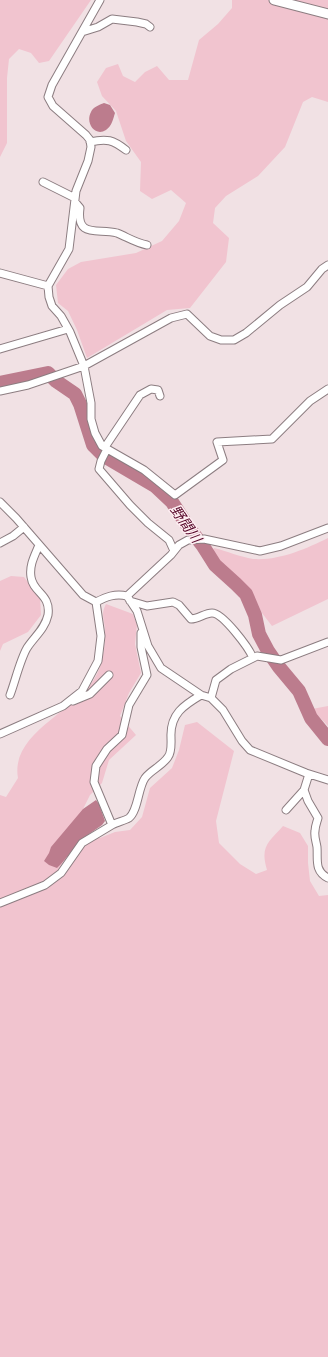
<svg xmlns="http://www.w3.org/2000/svg" width="328" height="1357" font-family="Barlow,'Noto Sans JP',sans-serif">
<style>
.green{fill:#f1c4cf}
.water{fill:#bc7c8d}
.lines{fill:none;stroke-linecap:round;stroke-linejoin:round}
.river{stroke:#bc7c8d;stroke-width:14}
.minor-casing{stroke:#8c7d81;stroke-width:9}
.tertiary-casing{stroke:#8c7d81;stroke-width:11}
.minor{stroke:#fff;stroke-width:7}
.tertiary{stroke:#fff;stroke-width:9}
.labels{text-anchor:middle;stroke-width:3;stroke-linejoin:round;paint-order:stroke}
.water-label{font-size:14px;font-style:italic;fill:#550527;stroke:#feeef2}
</style>
<rect width="100%" height="100%" fill="#f1e1e4"/>
<path class="green" d="M 0,0 L 91,0 L 49,61 L 39,63 L 31,53 L 19,49 L 9,59 L 7,78 L 7,143 L 0,157 Z
M 232,0 L 328,0 L 328,102 L 312,97 L 303,102 L 285,147 L 258,176 L 226,196 L 215,208 L 213,223 L 229,238 L 226,262 L 190,308 L 167,310 L 87,358 L 77,330 L 68,311 L 58,303 L 56,285 L 68,269 L 81,262 L 136,253 L 162,241 L 179,221 L 186,203 L 171,190 L 152,199 L 140,191 L 141,162 L 126,141 L 116,111 L 102,96 L 97,82 L 106,68 L 118,64 L 123,76 L 135,82 L 145,72 L 157,66 L 169,80 L 188,80 L 199,40 L 218,24 L 232,8 Z
M 328,538 L 328,599 L 272,626 L 262,613 L 250,589 L 221,562 L 212,552 L 214,548 C 227,551 240,557 253,559 C 278,561 306,549 328,538 Z
M 11,576 L 24,577 L 40,597 L 41,615 L 28,632 L 3,644 L 0,651 L 0,581 Z
M 106,604 L 133,614 L 137,625 L 135,644 L 141,673 L 129,693 L 120,716 L 136,735 L 109,760 L 102,783 L 90,795 L 83,809 L 86,832 L 100,838 L 115,832 L 130,830 L 142,817 L 150,788 L 172,768 L 179,750 L 185,725 L 197,722 L 234,751 L 216,821 L 219,843 L 240,864 L 256,874 L 267,870 C 260,846 268,843 283,826 L 300,833 L 308,846 L 308,863 L 310,881 L 319,896 L 328,895 L 328,1357 L 0,1357 L 0,795 L 6,797 L 18,778 C 10,734 73,712 93,681 C 103,666 105,648 105,631 C 105,620 100,615 106,604 Z
M 328,706 L 328,726 L 312,709 Z"/>
<path class="water" d="M 104,103 L 110,105 L 115,113 C 113,119 112,126 106,130 C 95,137 85,123 91,112 C 93,107 99,105 104,103 Z
M 96,800 L 99,804 L 105,821 L 102,825 L 82,839 L 61,864 L 57,868 L 49,865 L 44,861 L 49,853 L 51,847 L 83,809 Z"/>
<g class="lines">
<path class="river" d="M 0,383 L 48,373 L 56,381 L 75,394 L 80,404 L 93,445 L 104,456 L 155,486 L 172,502 L 189,528 L 203,546 L 215,565 L 236,584 L 246,594 L 255,615 L 259,634 L 268,651 L 279,667 L 299,691 L 311,718 L 328,739"/>
<defs>
<path id="minor" d="M 100,0 L 52,85 L 48,97 L 53,106 L 86,135 L 90,140 L 91,147 L 88,161 L 76,191 L 69,249 L 48,286 L 49,297 L 52,306 L 61,316 L 70,332 L 84,366 L 91,403 L 91,419 L 95,433 L 102,446 L 144,470 L 175,495 L 223,460 L 217,442 L 272,439 L 310,401 L 328,389
M 82,32 L 98,27 L 112,19 L 137,22 L 146,24 L 150,27
M 90,142 C 107,138 113,140 126,150
M 43,182 L 75,198
M 75,202 L 80,208 C 76,239 98,228 117,233 C 127,237 136,243 147,245
M 0,273 L 48,286
M 0,349 L 68,329
M 0,391 L 28,385 L 84,366 L 171,318 L 187,314 L 210,336 L 221,340 L 234,340 L 246,333 L 280,305 L 307,287 L 322,269 L 328,265
M 105,447 L 140,395 L 151,389 L 158,390 L 160,396
M 107,449 L 101,461 L 99,469 L 130,505 L 148,523 L 169,540 L 174,551
M 0,502 L 16,518 L 83,595 L 96,602 C 106,597 115,593 127,596 L 137,611 L 148,646 L 161,668 L 201,695 L 211,698 L 223,710 L 242,741 L 250,750 L 306,773 L 328,780
M 0,543 L 13,536 L 24,527
M 127,596 L 171,555 L 179,545 L 188,540 L 204,539 L 260,551 L 281,546 L 328,528
M 130,601 L 147,606 L 173,602 L 179,605 L 191,619 C 198,619 205,613 212,613 C 223,613 249,648 253,658
M 10,695 C 15,682 20,660 27,648 C 34,637 45,629 48,615 C 51,594 33,593 31,577 C 29,565 35,555 39,545
M 211,698 L 216,680 L 231,669 L 257,656 L 281,660 L 328,642
M 73,701 L 90,694 L 109,675
M 0,734 L 63,706 L 82,691 L 98,661 L 101,636 L 96,602
M 309,774 L 304,790 L 308,801 L 318,818 C 317,822 315,826 315,831 C 314,836 316,841 317,847 C 318,859 314,871 328,878
M 286,810 L 304,790
M 112,825 C 117,822 124,821 129,818 C 138,811 138,788 145,778 C 151,770 162,766 168,757 C 172,752 171,743 171,737 C 170,714 184,705 201,695
M 0,903 L 45,885 L 61,873 L 82,843 L 112,825 L 94,782 L 96,766 L 107,749 L 122,735 L 129,705 L 147,675 L 141,647 L 141,633"/>
<path id="tertiary" d="M 274,0 L 328,14"/>
</defs>
<use href="#minor" class="minor-casing"/>
<use href="#tertiary" class="tertiary-casing"/>
<use href="#minor" class="minor"/>
<use href="#tertiary" class="tertiary"/>
</g>
<g class="labels">
<g class="water-label">
<text transform="translate(186 524) rotate(55)" y="5">野間川</text>
</g>
</g>
</svg>
